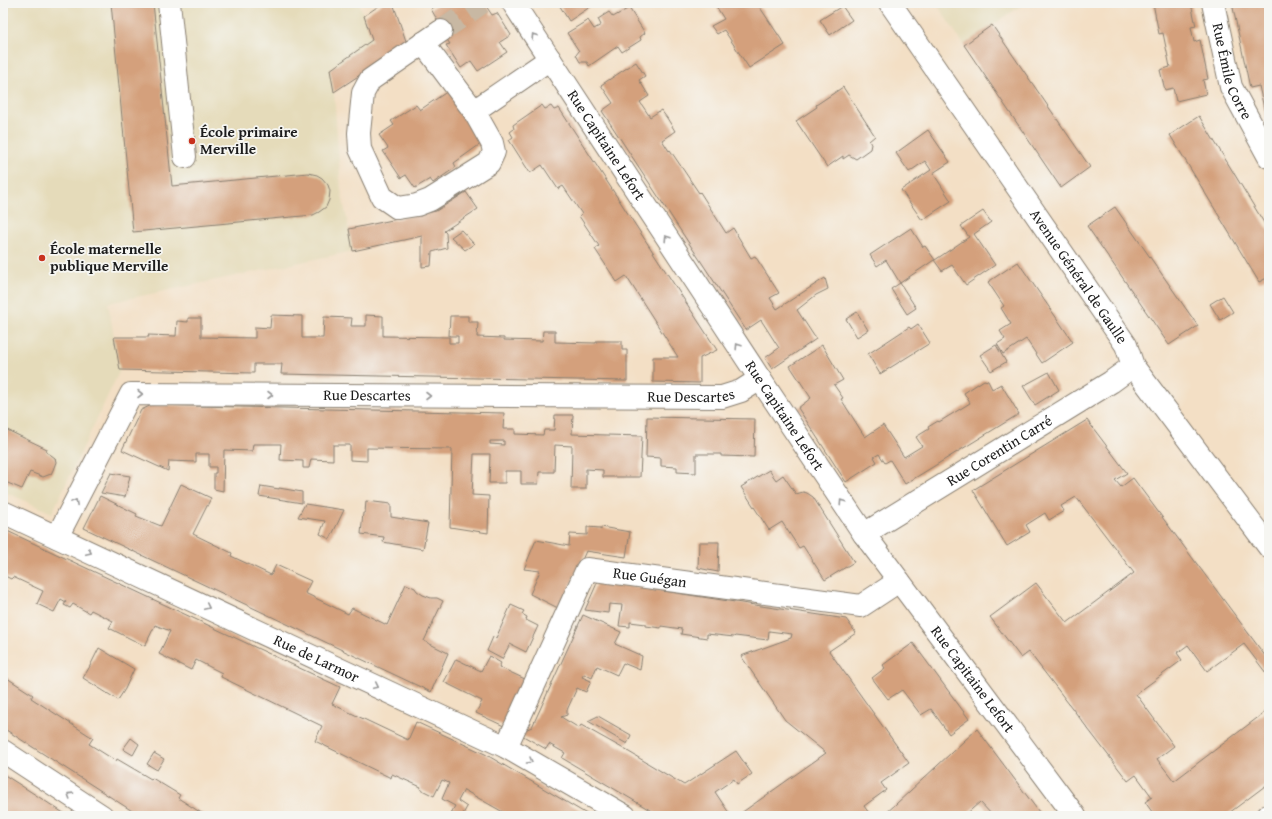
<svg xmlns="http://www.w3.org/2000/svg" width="1272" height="819" font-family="'Gentium Book Plus',serif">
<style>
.built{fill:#e5dbba}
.building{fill:#d4a07b;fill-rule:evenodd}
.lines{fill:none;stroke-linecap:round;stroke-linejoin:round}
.minor-tunnel{stroke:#c8b8a3;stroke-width:22;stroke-dasharray:22 11;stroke-linecap:butt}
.minor-casing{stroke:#887e70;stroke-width:24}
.major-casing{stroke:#887e70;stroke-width:24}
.minor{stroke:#fff;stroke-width:22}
.major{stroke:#fff;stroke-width:22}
.oneway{stroke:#999}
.poi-dot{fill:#c8321e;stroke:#f6f6f2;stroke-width:1.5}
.labels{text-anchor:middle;stroke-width:3.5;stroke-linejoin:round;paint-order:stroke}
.street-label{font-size:15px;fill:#1c1c1c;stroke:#f6f6f2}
.poi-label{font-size:15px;font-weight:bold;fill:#1c1c1c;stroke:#f6f6f2;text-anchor:start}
</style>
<rect width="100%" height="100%" fill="#f6f6f2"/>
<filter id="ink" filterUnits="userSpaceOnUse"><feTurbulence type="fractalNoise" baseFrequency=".025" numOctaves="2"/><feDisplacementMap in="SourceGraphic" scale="8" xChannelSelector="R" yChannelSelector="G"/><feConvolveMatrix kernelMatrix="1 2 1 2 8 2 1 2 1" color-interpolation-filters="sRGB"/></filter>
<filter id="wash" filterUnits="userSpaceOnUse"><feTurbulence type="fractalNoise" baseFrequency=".012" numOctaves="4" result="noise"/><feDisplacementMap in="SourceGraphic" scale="16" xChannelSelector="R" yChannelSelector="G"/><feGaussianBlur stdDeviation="0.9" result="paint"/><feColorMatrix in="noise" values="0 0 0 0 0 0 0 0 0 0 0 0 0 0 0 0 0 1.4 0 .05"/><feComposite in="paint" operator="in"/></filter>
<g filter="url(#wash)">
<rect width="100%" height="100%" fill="#f3dfc5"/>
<path class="built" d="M 3,3 L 359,3 L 372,40 L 330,70 L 334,92 L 341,189 L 353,251 L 108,303 L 120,370 L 52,513 L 3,491 Z
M 936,3 L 1025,3 L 964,45 Z"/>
<g id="blocks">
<path class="building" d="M 111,3 L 153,3 L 172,186 L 308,173 L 317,175 L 322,178 L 328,185 L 330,191 L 329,200 L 326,207 L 319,212 L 313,215 L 133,232 Z
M 383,3 L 393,3 L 407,44 L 334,92 L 330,70 L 372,40 L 364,16 Z
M 440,3 L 484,3 L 492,15 L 497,13 L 511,35 L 500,42 L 507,52 L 478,71 L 471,61 L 461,68 L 446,45 L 450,44 L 441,31 L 439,23 L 431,9 Z
M 558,3 L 596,3 L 569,21 Z
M 714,3 L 764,3 L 759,6 L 785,45 L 749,68 L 724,30 L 717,34 L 711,26 L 724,19 Z
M 1153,3 L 1191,3 L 1196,26 L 1191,27 L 1194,42 L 1200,40 L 1208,79 L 1203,80 L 1206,94 L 1176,101 L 1173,88 L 1165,90 L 1160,70 L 1170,67 L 1163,33 L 1159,34 Z
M 1232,3 L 1269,3 L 1269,120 L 1265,113 L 1259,86 L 1250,88 Z
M 842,6 L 852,20 L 830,35 L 820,20 Z
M 629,8 L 645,33 L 640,37 L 641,40 L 622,52 L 618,46 L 589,66 L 587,62 L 580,62 L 576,55 L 579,51 L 567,33 L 588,20 L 594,29 L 601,25 L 598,19 L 609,12 L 613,17 Z
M 992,25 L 1090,167 L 1061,188 L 964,45 Z
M 636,62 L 645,76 L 639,80 L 649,96 L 640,102 L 650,117 L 661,110 L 667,118 L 675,131 L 662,140 L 669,151 L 670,150 L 699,193 L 700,192 L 726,233 L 733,228 L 751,258 L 755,256 L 779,293 L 770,298 L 777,309 L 825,278 L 828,289 L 816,295 L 797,310 L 816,339 L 772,369 L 765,358 L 779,348 L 761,320 L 746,330 L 602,111 L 613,103 L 601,85 Z
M 843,87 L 875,136 L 869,141 L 871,144 L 870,149 L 856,159 L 849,155 L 843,159 L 843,156 L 827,167 L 796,121 L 817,107 L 816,105 Z
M 451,89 L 486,140 L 454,163 L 456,167 L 433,183 L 430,179 L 415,188 L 406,175 L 401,178 L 383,151 L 388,148 L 379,135 L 394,125 L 391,121 L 416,105 L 420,110 Z
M 542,105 L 545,109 L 551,106 L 554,110 L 559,108 L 717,350 L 700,358 L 700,383 L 653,382 L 653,357 L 678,357 L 626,276 L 617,282 L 595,249 L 599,246 L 579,216 L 582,214 L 563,186 L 558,189 L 542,165 L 530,173 L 509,140 L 513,137 L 510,132 L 514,129 L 513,125 Z
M 1199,116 L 1269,231 L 1269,277 L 1259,282 L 1170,135 Z
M 928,130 L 950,162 L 933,173 L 951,201 L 922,220 L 901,190 L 931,170 L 925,161 L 909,172 L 896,153 Z
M 466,192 L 478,209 L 444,231 L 446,233 L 447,248 L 432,252 L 431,266 L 422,267 L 422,236 L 353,251 L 349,229 L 436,211 Z
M 1115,207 L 1198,326 L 1169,345 L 1087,226 Z
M 983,211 L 991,222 L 974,234 L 995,265 L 966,285 L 952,265 L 942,271 L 934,260 L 900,283 L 916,308 L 907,314 L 891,289 L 900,283 L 886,260 L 877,266 L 870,255 L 911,228 L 923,247 L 925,246 L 935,260 L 969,237 L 961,226 Z
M 461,230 L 474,244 L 465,250 L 451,237 Z
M 1018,262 L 1073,342 L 1042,363 L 1026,339 L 1003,354 L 997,344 L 1005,339 L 1000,331 L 1011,324 L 1001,308 L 1004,306 L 988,282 Z
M 1223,296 L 1233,312 L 1220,320 L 1210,304 Z
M 857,312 L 868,330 L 857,337 L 846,319 Z
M 271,315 L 302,316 L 302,338 L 323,338 L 324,317 L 352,318 L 351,326 L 366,326 L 366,315 L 383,316 L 383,336 L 449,337 L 449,343 L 458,343 L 458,336 L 449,336 L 450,316 L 468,316 L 468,322 L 478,322 L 477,337 L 504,338 L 504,340 L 542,341 L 543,331 L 555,331 L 555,342 L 596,343 L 596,341 L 622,341 L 622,350 L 627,350 L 627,381 L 281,374 L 282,364 L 254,364 L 254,373 L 120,370 L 114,337 L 149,337 L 148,335 L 176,336 L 177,321 L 188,322 L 188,318 L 201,318 L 201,337 L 255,338 L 255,327 L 270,328 Z
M 918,324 L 930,343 L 880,374 L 868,354 L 909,327 L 911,329 Z
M 822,345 L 843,380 L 834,385 L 843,398 L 841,399 L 865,437 L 883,425 L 904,457 L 922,446 L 916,437 L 929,429 L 928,427 L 938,421 L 939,422 L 970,403 L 964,393 L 984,380 L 988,381 L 992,389 L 1001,384 L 1019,414 L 905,484 L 890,460 L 885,463 L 879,454 L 874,457 L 877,462 L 846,482 L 798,408 L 811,398 L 790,366 Z
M 996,345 L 1006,362 L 991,371 L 980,355 Z
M 1049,372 L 1059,390 L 1035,405 L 1023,386 Z
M 152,405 L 504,413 L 503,429 L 515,429 L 515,434 L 543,435 L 544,430 L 554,430 L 555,415 L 573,415 L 572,434 L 642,436 L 640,477 L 603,477 L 603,470 L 586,469 L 586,489 L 571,489 L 572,446 L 555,445 L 554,472 L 539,472 L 538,484 L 521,484 L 521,471 L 505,471 L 505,483 L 489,483 L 490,454 L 474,454 L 472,495 L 489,496 L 488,533 L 450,527 L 452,449 L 367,448 L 367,461 L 350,460 L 350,445 L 333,445 L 333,460 L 311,459 L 309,468 L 303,468 L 303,461 L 280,460 L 281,444 L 253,444 L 252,451 L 224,450 L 223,491 L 214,489 L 214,473 L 216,473 L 216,467 L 209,467 L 209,454 L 196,454 L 196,462 L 169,461 L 168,471 L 122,450 L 141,410 ZM 490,441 L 504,441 L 504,445 L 490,444 Z
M 647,417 L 755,419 L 754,457 L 721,456 L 721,454 L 696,454 L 696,473 L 677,472 L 677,467 L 661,466 L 661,458 L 646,457 Z
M 1087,420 L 1127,473 L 1115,480 L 1121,487 L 1133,478 L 1269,661 L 1269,677 L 1244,644 L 1207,671 L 1188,645 L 1177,653 L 1182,660 L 1136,694 L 1174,746 L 1157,759 L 1174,781 L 1269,709 L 1269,783 L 1225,816 L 1155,816 L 1145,802 L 1152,797 L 1136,775 L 1128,781 L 1029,652 L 1021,658 L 990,617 L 1036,583 L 1067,623 L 1134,573 L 1076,497 L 1061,506 L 1064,511 L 1049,520 L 1045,513 L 1026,525 L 1030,532 L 1007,546 L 973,490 Z
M 3,428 L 47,449 L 46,452 L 51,455 L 55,458 L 56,462 L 53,470 L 51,474 L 43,477 L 30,472 L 22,489 L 3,481 Z
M 769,470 L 776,480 L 783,475 L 796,494 L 803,492 L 807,493 L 813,497 L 854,562 L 825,580 L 803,546 L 799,548 L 782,522 L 769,530 L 741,487 Z
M 111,473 L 130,476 L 125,497 L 101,493 Z
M 181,484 L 211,498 L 193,534 L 232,553 L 231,556 L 271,575 L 276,565 L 311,581 L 305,593 L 348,614 L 352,608 L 387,625 L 406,584 L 415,588 L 417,591 L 423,595 L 431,598 L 437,598 L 443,601 L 424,641 L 448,653 L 431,692 L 84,528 L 100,496 L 137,514 L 136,516 L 161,526 Z
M 261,486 L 279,489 L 279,488 L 302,492 L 302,503 L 259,496 Z
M 366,501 L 391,504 L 391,517 L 428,523 L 423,549 L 383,542 L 384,537 L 361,534 L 363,513 L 365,513 Z
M 305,504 L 344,510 L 330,539 L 320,534 L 325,521 L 298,517 Z
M 587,527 L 600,528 L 601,530 L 601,527 L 630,532 L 626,557 L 586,551 L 560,609 L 530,594 L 540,571 L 524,569 L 536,540 L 569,546 L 570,534 L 587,535 Z
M 3,529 L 340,687 L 332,704 L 408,740 L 416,722 L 485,754 L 590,816 L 510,816 L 464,790 L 458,801 L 467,807 L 462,816 L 458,816 L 451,813 L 455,806 L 442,799 L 449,783 L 442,780 L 434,796 L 420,789 L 421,787 L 392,774 L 391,778 L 315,741 L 322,726 L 221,677 L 222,673 L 196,660 L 191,670 L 159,654 L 170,631 L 155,625 L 145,646 L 109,628 L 113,621 L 91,610 L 89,613 L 73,604 L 70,608 L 64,605 L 66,602 L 61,599 L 54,612 L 37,604 L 43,591 L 13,577 L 11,579 L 3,575 Z
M 699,542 L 719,542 L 718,572 L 698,568 Z
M 598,581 L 846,619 L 856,633 L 829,651 L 909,763 L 881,783 L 886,790 L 864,806 L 871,816 L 737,816 L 826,753 L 785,720 L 741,656 L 791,638 L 792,634 L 769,631 L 768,640 L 735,636 L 734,637 L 707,634 L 707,638 L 681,634 L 682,629 L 661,626 L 661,628 L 646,626 L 646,624 L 630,622 L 630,627 L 619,626 L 622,605 L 609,604 L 608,613 L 585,610 Z
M 511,605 L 524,611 L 522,614 L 527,617 L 526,620 L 538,626 L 526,652 L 510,644 L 502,659 L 487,651 L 493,637 L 496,638 Z
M 583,615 L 621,632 L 615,644 L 642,656 L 640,670 L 623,663 L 617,675 L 597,666 L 592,678 L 584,674 L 582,677 L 591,681 L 586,692 L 577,688 L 567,710 L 567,715 L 561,717 L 579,728 L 581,725 L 624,749 L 684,785 L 736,751 L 752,774 L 737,784 L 734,779 L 715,792 L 731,816 L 660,816 L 562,758 L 565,753 L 549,744 L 546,749 L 518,733 L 532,727 Z
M 913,643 L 969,719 L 949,734 L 931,709 L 921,715 L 902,690 L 888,699 L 872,678 L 885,668 L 883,665 Z
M 99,648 L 134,669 L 125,689 L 118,700 L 83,678 L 89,668 Z
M 489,656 L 501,663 L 499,667 L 527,680 L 506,727 L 476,713 L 482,701 L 444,682 L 456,659 L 481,671 Z
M 4,676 L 33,695 L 31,698 L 93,738 L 89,744 L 116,761 L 117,759 L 151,779 L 152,778 L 180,795 L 178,798 L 206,816 L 140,816 L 3,728 Z
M 598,716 L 631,735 L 627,744 L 588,721 Z
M 977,729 L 1042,816 L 993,816 L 980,802 L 964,816 L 883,816 Z
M 131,738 L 139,744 L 133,755 L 123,749 Z
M 154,753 L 164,759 L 157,770 L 147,764 Z
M 3,774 L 39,797 L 68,816 L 3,816 Z"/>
</g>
</g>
<g filter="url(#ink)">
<use href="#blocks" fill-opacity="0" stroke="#887e70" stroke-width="1"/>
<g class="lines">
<path class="minor-tunnel" d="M 441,31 L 482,3"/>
<defs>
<g id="minor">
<path d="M 169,3 L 185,157"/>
<path id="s1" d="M 513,3 L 760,379 L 864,534 L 1075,816"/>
<path id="s2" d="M 1213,3 L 1231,87 L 1269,157"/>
<path d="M 441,31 L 370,80 L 363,93 L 359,133 L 360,149 L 382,197 L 398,208 L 417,205 L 430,200 L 489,163 L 494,152 L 492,143 L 474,111"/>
<path d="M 423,43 L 474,111 L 550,59"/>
<path id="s3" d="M 3,512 L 506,747 L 625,816"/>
<path id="s4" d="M 864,534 L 1111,382 L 1133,366"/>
<path id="s5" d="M 57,537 L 131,394 L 722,397 L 741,391 L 760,379"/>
<path id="s6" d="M 506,747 L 587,569 L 861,606 L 899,581"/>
<path d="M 3,751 L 102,816"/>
<path d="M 1268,816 L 1269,816"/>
</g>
<g id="major">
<path id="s7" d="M 890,3 L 1126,345 L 1133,366 L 1269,547"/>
</g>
</defs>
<use href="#minor" class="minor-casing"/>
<use href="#major" class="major-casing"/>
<use href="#minor" class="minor"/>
<use href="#major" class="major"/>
</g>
<defs><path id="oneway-chevron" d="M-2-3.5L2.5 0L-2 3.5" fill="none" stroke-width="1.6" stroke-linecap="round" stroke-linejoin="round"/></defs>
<g class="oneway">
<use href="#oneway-chevron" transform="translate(534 36) rotate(-123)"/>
<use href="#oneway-chevron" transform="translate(667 238) rotate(-123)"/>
<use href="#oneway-chevron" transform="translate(738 346) rotate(-123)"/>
<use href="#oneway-chevron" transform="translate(140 394)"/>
<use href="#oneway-chevron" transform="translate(270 395)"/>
<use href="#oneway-chevron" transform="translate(428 396)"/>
<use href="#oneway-chevron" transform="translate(75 502) rotate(-62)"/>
<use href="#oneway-chevron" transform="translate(842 502) rotate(-124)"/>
<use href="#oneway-chevron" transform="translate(89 552) rotate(25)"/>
<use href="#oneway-chevron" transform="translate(207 607) rotate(25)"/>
<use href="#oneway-chevron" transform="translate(376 686) rotate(25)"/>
<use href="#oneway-chevron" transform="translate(530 761) rotate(30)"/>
<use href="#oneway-chevron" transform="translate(70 795) rotate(-147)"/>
</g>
</g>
<g class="poi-dot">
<circle cx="192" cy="141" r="4"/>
<circle cx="42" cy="258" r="4"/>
</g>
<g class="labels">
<g class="street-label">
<text dy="5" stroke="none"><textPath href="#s2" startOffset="71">Rue Émile Corre</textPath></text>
<text dy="5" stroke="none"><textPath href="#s1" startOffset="170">Rue Capitaine Lefort</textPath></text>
<text dy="5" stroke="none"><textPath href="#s7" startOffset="332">Avenue Général de Gaulle</textPath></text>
<text dy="5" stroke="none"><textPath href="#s5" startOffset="721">Rue Descartes</textPath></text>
<text dy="5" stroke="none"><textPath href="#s5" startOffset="397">Rue Descartes</textPath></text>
<text dy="5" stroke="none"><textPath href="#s1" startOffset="494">Rue Capitaine Lefort</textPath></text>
<text dy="5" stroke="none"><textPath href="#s4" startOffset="159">Rue Corentin Carré</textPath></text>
<text dy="5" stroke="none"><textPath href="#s6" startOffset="259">Rue Guégan</textPath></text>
<text dy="5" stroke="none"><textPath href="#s3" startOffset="346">Rue de Larmor</textPath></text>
<text dy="5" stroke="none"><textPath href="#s1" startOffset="818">Rue Capitaine Lefort</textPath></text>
</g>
<g class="poi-label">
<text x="200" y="137">École primaire<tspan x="200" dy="17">Merville</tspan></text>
<text x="50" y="254">École maternelle<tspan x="50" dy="17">publique Merville</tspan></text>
</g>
</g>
<rect width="1272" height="819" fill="none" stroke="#f6f6f2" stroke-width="16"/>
</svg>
